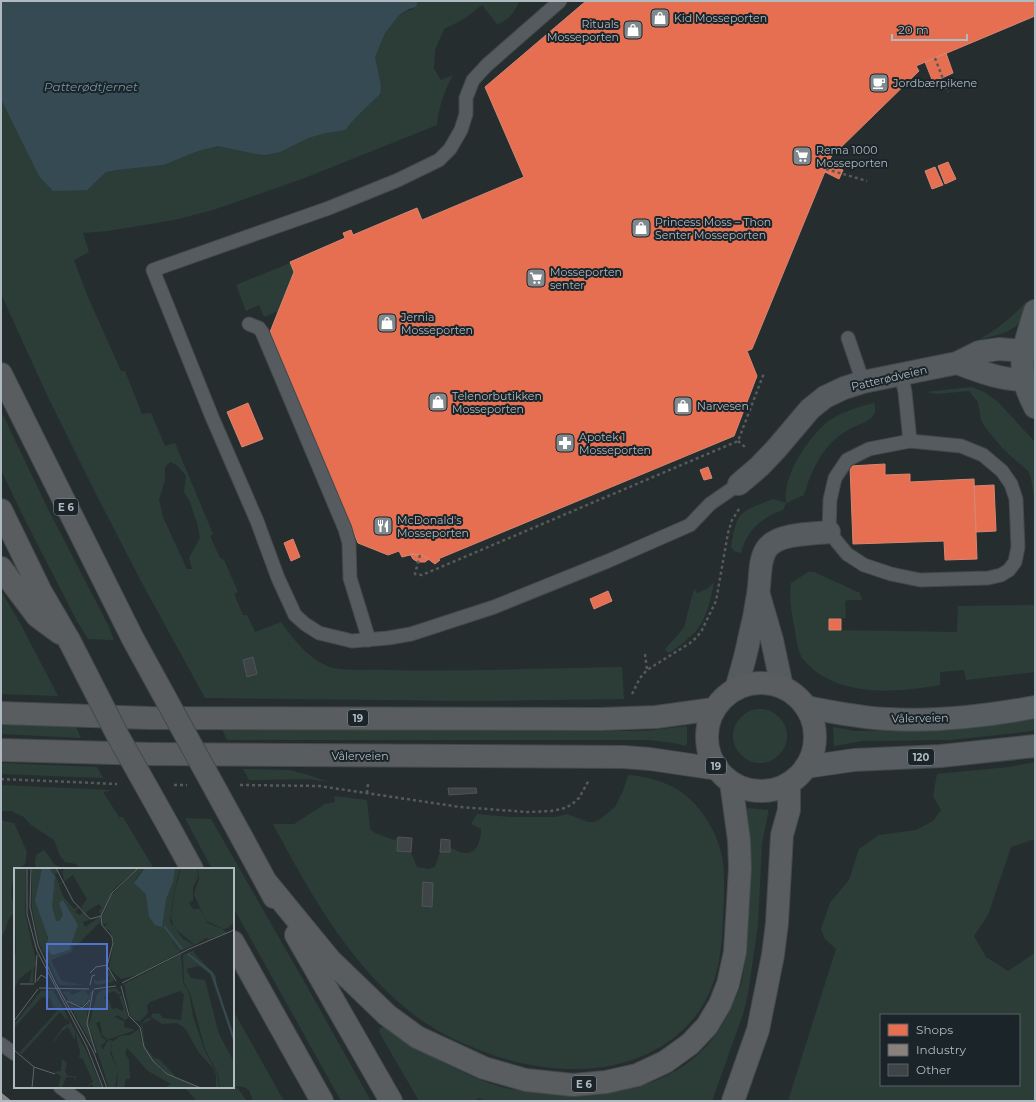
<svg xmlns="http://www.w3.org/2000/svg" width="1036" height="1102" font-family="Montserrat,sans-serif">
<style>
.green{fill:#2c3d38;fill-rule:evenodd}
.water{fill:#364a54}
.shops{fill:#e76f51;stroke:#d68673}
.industry{fill:#8a817c;stroke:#959291}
.building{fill:#3f4547;stroke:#4e5457}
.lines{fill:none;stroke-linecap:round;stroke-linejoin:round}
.lane-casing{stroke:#44484a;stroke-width:15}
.street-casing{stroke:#44484a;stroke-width:24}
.primary-casing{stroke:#434a4c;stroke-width:24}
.highway-casing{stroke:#43494b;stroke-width:24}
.path{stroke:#555a5c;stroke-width:2.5;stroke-dasharray:3 3;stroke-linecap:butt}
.lane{stroke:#555b5e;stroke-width:13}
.street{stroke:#555b5e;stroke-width:22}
.primary{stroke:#575d60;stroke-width:22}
.highway{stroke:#5a5d5f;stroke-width:22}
.highway-bridge-casing{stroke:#43494b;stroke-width:24;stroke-linecap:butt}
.highway-bridge{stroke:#5a5d5f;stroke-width:22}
.labels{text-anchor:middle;stroke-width:4;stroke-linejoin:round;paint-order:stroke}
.shield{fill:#1b2429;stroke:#838d93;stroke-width:1}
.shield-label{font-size:10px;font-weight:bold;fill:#afbac1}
.poi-label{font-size:11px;fill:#afbac1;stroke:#1b2429;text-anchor:start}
.street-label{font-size:11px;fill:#afbac1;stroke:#1b2429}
.water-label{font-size:12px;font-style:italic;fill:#7492a1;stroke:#1b2429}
.inset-river{fill:none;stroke:#364a54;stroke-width:2}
.inset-road{fill:none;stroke:#5d6569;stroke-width:1}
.view{fill:#5074d0;fill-opacity:0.15;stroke:#5074d0;stroke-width:2}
.inset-edge{fill:none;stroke:#afbac1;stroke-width:2}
</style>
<rect width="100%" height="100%" fill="#262d2f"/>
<path class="green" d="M 1,1 L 399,15 L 416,7 L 418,1 L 520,1 C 514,12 509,21 497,24 L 482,5 L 464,19 L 444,29 L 435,50 L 434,69 L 441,80 L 453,75 C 444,92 439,106 437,125 L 302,179 L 213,210 L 174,220 L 108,231 L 83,233 L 89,252 L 74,260 L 87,295 L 121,371 L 125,371 L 142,414 L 151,413 L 165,446 L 175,443 L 213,534 L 210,536 L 220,558 L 224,560 L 238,592 L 234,594 L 243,615 L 247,615 L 255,632 L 281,622 C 293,639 307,657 327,666 C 341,672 371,669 387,670 C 465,672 544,668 622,667 L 624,699 L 472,701 L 205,698 L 142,583 L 96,494 L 47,395 L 1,294 ZM 170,462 L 178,466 L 186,476 L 184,492 L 190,502 L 195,518 L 197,522 L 200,538 L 189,558 L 192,569 L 187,569 L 163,517 L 159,499 L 165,480 L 165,467 Z
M 290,263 L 294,272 L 278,311 L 264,317 L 259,305 L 246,311 L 236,285 Z
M 1027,301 C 1025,309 1023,318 1017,325 C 1010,333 989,337 978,340 C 997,330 1013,316 1027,301 Z
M 972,387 L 986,393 L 998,402 L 1035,442 L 1035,503 L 1031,478 L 1028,471 L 1004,450 L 985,427 L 981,420 L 978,402 L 969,391 L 937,394 L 926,392 Z
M 874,403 C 876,408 876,413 872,417 C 866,424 855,425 848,430 C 823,444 812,469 804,495 L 786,503 L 783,510 C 762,517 746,531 741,553 L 734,551 L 731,547 C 737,510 740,512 773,499 L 786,503 C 786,499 785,495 786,491 C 789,467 809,438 826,423 C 840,412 858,407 874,403 Z
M 1,411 L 47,507 L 108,625 L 114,640 L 88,639 L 78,623 L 26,522 L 1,470 Z
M 808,572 L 814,572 L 860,593 L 862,600 L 847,600 L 845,602 L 846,618 L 829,620 L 829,630 L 957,632 L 958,606 L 1035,605 L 1035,672 L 966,680 L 964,670 L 940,672 L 940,685 C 901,692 845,697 813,669 C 809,665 805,662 802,658 C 797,648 796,636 794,625 C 791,611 789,597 791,583 Z
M 714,582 C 711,599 707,618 695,632 C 688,639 679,646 671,652 L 667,652 L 665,649 L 677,636 L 684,627 L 694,589 L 697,593 L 707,589 Z
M 1,591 L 20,623 L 58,696 L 1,694 Z
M733 736a27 27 0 1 1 54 0a27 27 0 1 1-54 0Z
M 1035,719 L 1035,730 L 1024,732 L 950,740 L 863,741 L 834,746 L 833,727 L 855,731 L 935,730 L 968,729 Z
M 1,724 L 76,727 L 81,738 L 1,734 Z
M 687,726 L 687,743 L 686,746 L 674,743 L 649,740 L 227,740 L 222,729 L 644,731 Z
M 1035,762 L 1035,839 L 1011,847 L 988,915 L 974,936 L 986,957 L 1008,971 L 1035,953 L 1035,1101 L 788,1101 L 836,949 L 825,939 L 821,929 L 830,903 L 849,880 L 859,849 L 879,835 L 916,830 L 933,821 L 941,810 L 933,796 L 937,774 L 1009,767 ZM 881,1015 L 1019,1015 L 1019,1085 L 881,1085 Z
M 1,763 L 97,767 L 103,778 L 1,774 Z
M 243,769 L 289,770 L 305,774 L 329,782 L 310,779 L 249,780 Z
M 628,775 C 644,776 659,780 673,787 C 699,800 720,835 723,863 C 725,881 724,900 723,918 C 722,953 717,991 693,1019 C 665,1053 620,1069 576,1069 C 542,1069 508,1062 477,1049 C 456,1041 434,1030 417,1017 C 351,968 311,895 273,824 L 294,824 L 325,804 L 335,802 L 334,796 L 367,800 L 370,829 L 375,833 L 394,840 L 398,837 L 397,851 L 411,852 L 417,867 L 428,869 L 435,867 L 440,852 L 450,852 L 450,848 C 454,848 456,851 459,852 C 476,857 481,843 481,829 L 471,824 L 477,814 L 510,817 L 555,817 L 567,814 L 588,822 L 594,822 L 599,820 L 615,807 L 623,791 Z
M 1,785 L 109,790 L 110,791 L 103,792 L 119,817 L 123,817 L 154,869 L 81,869 L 76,864 L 65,862 L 60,856 L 54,840 L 31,825 L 24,817 L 11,811 L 1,811 Z
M 748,808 L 768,810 L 768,813 L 762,844 L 758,925 L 748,994 L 743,1014 L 712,1101 L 487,1101 L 479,1098 L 474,1101 L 419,1101 L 379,1032 L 380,1028 L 385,1027 C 423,1051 461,1076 505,1088 C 588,1102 686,1099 728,1014 C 733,1003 739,993 742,981 C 746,961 747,941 748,921 C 751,883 754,848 746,810 Z
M 1,818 L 3,821 L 14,823 L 27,852 L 25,864 L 19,869 L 15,869 L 11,889 L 12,900 L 15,901 L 15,912 C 4,922 9,927 2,936 L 1,936 Z
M 185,818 L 211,819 L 309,990 L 371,1101 L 341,1101 L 233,907 L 233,869 L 212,869 Z
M 44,850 L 55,865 L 65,869 L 36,869 L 35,862 L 36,855 Z
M 233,1010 L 284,1101 L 253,1101 L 249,1090 L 244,1087 L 236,1086 L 247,1101 L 197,1101 L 184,1087 L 233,1087 Z"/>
<path class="water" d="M 1,1 L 418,1 L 416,7 L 409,9 L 399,15 L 385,33 L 375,57 L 381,86 L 380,94 L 356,117 L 345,130 L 326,133 L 308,138 L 280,152 L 265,155 L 256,154 L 218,146 L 198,151 L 163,165 L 116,170 L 106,172 L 87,190 L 53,191 L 39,176 L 1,99 Z"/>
<path class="shops" d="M 586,1 L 1035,1 L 1035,16 L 916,66 L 919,71 L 831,157 L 752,349 L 747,351 L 757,376 L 734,436 L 438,559 L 440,560 L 435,564 L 424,556 L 414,554 L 402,557 L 399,551 L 388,555 L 358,543 L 270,332 L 294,272 L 290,262 L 345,238 L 343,233 L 351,230 L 353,235 L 417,208 L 422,220 L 524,177 L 485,87 Z
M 946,53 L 953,73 L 933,82 L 925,62 Z
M 948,162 L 956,179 L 945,184 L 938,166 Z
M 828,164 L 843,170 L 839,179 L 825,172 Z
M 935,167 L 943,185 L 932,189 L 925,171 Z
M 248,403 L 263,439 L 242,447 L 227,412 Z
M 885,464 L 885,475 L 910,474 L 910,482 L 974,479 L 977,559 L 945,560 L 944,541 L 853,544 L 850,466 Z
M 708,467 L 712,478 L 704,480 L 700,470 Z
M 994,485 L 996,531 L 976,532 L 974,486 Z
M 293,539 L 300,557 L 291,561 L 284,543 Z
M 410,554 L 414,554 L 424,556 L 429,559 L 425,562 L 418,562 L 413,559 Z
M 608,591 L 612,601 L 594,609 L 590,599 Z
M 829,619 L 841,619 L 841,630 L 829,630 Z"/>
<path class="industry" d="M 1,1093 L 11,1101 L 1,1101 Z"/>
<path class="building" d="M 253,657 L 257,674 L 247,677 L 243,660 Z
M 448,788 L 476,788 L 477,793 L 449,795 Z
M 398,837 L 412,838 L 411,852 L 397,851 Z
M 441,839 L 450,840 L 450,852 L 440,852 Z
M 423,882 L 433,883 L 432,907 L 422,906 Z"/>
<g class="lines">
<defs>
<path id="lane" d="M 560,1 L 487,65 L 473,80 L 466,98 L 466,114 L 461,130 L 450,149 L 439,160 L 398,180 L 329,208 L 153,270 L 212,417 L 257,521 L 278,578 L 295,615 L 305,624 L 319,633 L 352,641 L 388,638 L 411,634 L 494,607 L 608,561 L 690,525 L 710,504 L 739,484
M 249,324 L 259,328 L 262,332 L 345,529 L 349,543 L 350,578 L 369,640
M 848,338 L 863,382
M 901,374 L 905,392 L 910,441
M 910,441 L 961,446 L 983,455 L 1002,471 L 1011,484 L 1016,499 L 1018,547 L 1015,562 L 1009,570 L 1001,575 L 988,578 L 920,580 L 891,574 L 864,565 L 847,554 L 829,532 L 830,500 L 835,478 L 847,460 L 869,449 Z
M 1,1044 L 15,1054
M 60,1087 L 79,1101"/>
<path id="street" d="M 1035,311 C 1023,351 1014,368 1035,407
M 957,363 C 978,371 1001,380 1024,380
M 739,484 L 760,466 L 777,448 L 810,409 L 825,397 L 844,388 L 863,382 L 957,363 L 979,352 L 999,349 L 1023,351
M 759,595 L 772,640 L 782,687
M 736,689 C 741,672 746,656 749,639 C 753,624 756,609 758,594 C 761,579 758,559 768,547 C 780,533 813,534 829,532"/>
<path id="primary" d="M 806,707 C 833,712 860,718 888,719 C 937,722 987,716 1035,707
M 806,767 L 854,760 L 941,756 L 1035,746"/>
<path id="highway" d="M 1,374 L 133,639
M 1,510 L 41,592 L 69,640
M 1,568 L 37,616 L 60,633
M707 737a54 54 0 1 1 108 0a54 54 0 1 1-108 0Z
M 1,713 L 149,718 L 601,719 L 656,717 L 714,709
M 1,750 L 151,754 L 624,757 L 650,759 L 718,769
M 169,827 L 192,869
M 241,836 L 274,897
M 267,883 L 331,961 L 387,1015 L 417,1037 L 484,1068 L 526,1080 L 573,1085 L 606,1082 L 637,1075 L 665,1062 L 690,1044 L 707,1026 L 720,1004 L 728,984 L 735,952 L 740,868 L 739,840 L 731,782
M 296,935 L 391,1101
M 233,942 L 322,1101
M 733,1101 L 758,1030 L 773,955 L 777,923 L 782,835 L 789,810 L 789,783"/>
</defs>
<use href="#lane" class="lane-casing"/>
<use href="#street" class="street-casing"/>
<use href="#primary" class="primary-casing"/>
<use href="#highway" class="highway-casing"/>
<path class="path" d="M 935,58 L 948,92
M 826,169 L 867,181
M 738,441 L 745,447
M 420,555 L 415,574 L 422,575 L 738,441 L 764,373
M 645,654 L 647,670
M 632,694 L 640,678 L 647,670 L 690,643 L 697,637 L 702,630 L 716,601 L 728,533 L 732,520 L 739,509
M 1,779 L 117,784
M 174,785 L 187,785
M 240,785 L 319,786 L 460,807 L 527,812 L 551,811 L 562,809 L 571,805 L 579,798 L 589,780
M 367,793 L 368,784"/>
<use href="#lane" class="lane"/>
<use href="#street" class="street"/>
<use href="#primary" class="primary"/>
<use href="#highway" class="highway"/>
<defs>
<path id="highway-bridge" d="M 133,639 L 241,836
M 69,640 L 118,736 L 169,827"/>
</defs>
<use href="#highway-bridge" class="highway-bridge-casing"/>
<use href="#highway-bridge" class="highway-bridge"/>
</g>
<defs>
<symbol id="shop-square" viewBox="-11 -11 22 22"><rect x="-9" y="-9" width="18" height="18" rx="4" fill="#7f898e" stroke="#1b2429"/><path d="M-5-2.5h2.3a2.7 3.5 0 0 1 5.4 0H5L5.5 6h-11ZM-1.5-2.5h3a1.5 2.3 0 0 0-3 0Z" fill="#fff"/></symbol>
<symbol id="cafe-square" viewBox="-11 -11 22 22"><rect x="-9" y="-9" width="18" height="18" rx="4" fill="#7f898e" stroke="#1b2429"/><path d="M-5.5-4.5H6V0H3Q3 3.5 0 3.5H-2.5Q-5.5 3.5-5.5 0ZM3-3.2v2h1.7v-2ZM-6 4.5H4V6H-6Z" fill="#fff"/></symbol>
<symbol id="supermarket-square" viewBox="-11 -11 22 22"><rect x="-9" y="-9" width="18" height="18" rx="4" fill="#7f898e" stroke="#1b2429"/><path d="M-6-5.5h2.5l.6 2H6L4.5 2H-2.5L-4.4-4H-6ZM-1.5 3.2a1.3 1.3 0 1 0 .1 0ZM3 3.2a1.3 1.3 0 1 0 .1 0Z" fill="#fff"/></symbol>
<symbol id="pharmacy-square" viewBox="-11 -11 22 22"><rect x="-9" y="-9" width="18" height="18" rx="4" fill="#7f898e" stroke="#1b2429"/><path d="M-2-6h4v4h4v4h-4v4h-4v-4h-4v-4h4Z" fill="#fff"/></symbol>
<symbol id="restaurant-square" viewBox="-11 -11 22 22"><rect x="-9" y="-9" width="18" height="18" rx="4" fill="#7f898e" stroke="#1b2429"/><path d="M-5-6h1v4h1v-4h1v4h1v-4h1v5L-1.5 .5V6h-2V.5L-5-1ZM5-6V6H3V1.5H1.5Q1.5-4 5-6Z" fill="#fff"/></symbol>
</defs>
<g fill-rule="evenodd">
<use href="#shop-square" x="649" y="7" width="22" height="22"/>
<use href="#shop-square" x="622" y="19" width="22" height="22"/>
<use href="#cafe-square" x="868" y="72" width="22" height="22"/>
<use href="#supermarket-square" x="791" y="145" width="22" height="22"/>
<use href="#shop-square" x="630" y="217" width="22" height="22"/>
<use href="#supermarket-square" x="525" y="267" width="22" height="22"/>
<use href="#shop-square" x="376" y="312" width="22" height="22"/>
<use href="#shop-square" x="427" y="391" width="22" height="22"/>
<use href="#shop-square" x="672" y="395" width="22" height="22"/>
<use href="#pharmacy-square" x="554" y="432" width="22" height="22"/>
<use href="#restaurant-square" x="372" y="515" width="22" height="22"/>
</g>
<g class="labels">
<g class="shield">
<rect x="54" y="499" width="24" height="16" rx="3"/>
<rect x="348" y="710" width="20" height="16" rx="3"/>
<rect x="908" y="749" width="26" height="16" rx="3"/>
<rect x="706" y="758" width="20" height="16" rx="3"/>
<rect x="572" y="1076" width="24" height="16" rx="3"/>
</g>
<g class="shield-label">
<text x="66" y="511">E 6</text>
<text x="358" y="722">19</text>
<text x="921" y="761">120</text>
<text x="716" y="770">19</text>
<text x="584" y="1088">E 6</text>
</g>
<g class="poi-label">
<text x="674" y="22">Kid Mosseporten</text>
<text x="619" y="28" text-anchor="end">Rituals<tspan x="619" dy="13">Mosseporten</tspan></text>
<text x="893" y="87">Jordbærpikene</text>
<text x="816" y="154">Rema 1000<tspan x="816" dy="13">Mosseporten</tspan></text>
<text x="655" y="226">Princess Moss – Thon<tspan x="655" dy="13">Senter Mosseporten</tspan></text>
<text x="550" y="276">Mosseporten<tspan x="550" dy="13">senter</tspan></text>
<text x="401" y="321">Jernia<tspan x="401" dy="13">Mosseporten</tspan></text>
<text x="452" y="400">Telenorbutikken<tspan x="452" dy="13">Mosseporten</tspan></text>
<text x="697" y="410">Narvesen</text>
<text x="579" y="441">Apotek 1<tspan x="579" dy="13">Mosseporten</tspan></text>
<text x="397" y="524">McDonald's<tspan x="397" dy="13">Mosseporten</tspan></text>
</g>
<g class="street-label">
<text transform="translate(889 378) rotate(-13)" y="4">Patterødveien</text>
<text transform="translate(920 718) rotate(-1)" y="4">Vålerveien</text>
<text x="360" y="760">Vålerveien</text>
</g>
<g class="water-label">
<text x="91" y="91">Patterødtjernet</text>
</g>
</g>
<g transform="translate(14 868)">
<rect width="220" height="220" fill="#262d2f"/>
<path d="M 0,0 L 12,0 L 11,45 L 23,98 L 20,98 L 19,114 L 15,115 L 18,101 L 5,111 L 0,121 L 0,86 L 2,85 ZM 18,0 L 42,0 L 45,4 L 41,6 L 45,16 L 50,12 L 51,14 L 45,17 L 49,28 L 60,41 L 66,38 L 61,44 L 66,47 L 69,44 L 75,52 L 69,54 L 71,59 L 86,49 L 87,56 L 85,55 L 62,78 L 59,78 L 58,84 L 37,92 L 48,113 L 69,117 L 45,117 L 25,75 L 18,41 ZM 28,1 L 41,12 L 36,28 L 38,32 L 36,46 L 42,53 L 46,53 L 50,44 L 45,35 L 56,42 L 56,77 L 33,73 L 34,66 L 26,43 L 25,19 ZM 52,0 L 123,0 L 100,21 L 87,47 L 85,43 L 88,40 L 85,36 L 72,44 L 74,48 L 67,39 L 73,31 L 59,7 L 51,13 L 48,4 ZM 124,0 L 131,0 L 121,12 L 157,0 L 166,0 L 159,28 L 156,54 L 169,71 L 180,77 L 166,83 L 161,77 L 156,72 L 166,84 L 123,107 L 107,111 L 95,100 L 100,72 L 95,62 L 90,59 L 95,54 L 89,57 L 88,49 L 98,27 ZM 167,0 L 183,0 L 184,9 L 179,20 L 179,32 L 175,35 L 179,41 L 186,41 L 193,55 L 209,61 L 212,65 L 193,72 L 194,69 L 181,77 L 160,60 L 157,49 L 160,26 ZM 184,0 L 220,0 L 220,54 L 215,59 L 210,61 L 192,53 L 180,26 L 185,11 ZM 180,82 L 180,85 L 202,108 L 202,117 L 219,163 L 220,174 L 196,106 L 185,98 L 172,101 L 177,110 L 191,112 L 205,166 L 220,194 L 220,220 L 206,220 L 204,206 L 191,181 L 176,125 L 170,114 L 169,87 ZM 167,86 L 169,114 L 175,125 L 179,148 L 190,181 L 203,206 L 205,220 L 202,220 L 202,207 L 199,200 L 185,185 L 171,160 L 163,155 L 148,156 L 137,149 L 138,146 L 145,145 L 149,150 L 167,152 L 170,126 L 166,123 L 136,134 L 133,138 L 134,145 L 126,153 L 119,152 L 116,147 L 110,116 ZM 87,99 L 90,99 L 99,108 L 99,114 L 84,117 L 80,115 L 80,110 L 82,113 L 96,111 L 90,99 ZM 102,120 L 107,125 L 105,127 L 100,123 L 92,126 L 90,131 L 95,132 L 98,141 L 103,140 L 108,143 L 110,141 L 105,128 L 108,127 L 114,150 L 111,152 L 104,147 L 100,149 L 110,153 L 110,159 L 121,162 L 93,172 L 88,166 L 86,154 L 82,155 L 88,169 L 92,173 L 87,178 L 89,182 L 93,173 L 98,172 L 96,185 L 104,202 L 101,220 L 95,220 L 75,157 L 83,126 L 88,122 ZM 39,122 L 71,180 L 88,220 L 80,220 L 78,216 L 70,220 L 79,214 L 69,191 L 65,190 L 66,184 L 61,163 L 61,172 L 54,159 L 48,163 L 40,174 L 39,174 L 49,159 L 56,155 L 52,147 L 53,153 L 46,144 L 8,186 L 5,185 L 45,141 L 39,139 L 37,131 L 28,129 L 0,160 L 0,156 L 27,123 ZM 70,122 L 75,128 L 70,138 L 57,136 L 49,124 L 54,123 L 58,127 ZM 76,124 L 78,124 L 73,145 L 80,181 L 55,136 L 64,140 L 72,139 ZM 132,151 L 135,150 L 138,151 L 128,156 L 131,178 L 140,190 L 145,191 L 162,209 L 153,205 L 140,192 L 131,179 L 127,157 ZM 125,161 L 127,172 L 147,202 L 185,220 L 150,220 L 157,216 L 134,203 L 113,180 L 111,185 L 115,192 L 116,211 L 112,211 L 110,220 L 103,220 L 104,202 L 97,183 L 98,174 L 106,168 L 116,167 ZM 48,191 L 53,195 L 51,203 L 54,208 L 62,208 L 62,212 L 60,209 L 52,209 L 48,220 L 44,220 L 47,208 L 40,204 L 47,203 Z" fill="#2c3d38" fill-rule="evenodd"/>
<path d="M 28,0 L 35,0 L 41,9 L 38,39 L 42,53 L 45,53 L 49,47 L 45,35 L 49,32 L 64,57 L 55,82 L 38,87 L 32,80 L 34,69 L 21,33 ZM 131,0 L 161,0 L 159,14 L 152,31 L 148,59 L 141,57 L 135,49 L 132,26 L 120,15 Z" fill="#364a54"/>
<path class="inset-river" d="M 150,58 L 168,81M 174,86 L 198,105 L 220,172"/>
<path class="inset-road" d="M 13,0 L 13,46 L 23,83 L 73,179 L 89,220M 17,0 L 16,39 L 24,77 L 41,114 L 79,183 L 93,220M 42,0 L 59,33 L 76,51 L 87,48 L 88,57 L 98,69 L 99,75 L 93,98 L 102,113M 87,48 L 98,25 L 124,0M 76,105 L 82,99 L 93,97M 23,113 L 27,107 L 34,111M 21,115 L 23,87M 108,115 L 175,81 L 220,62M 6,116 L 20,116M 76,117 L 78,108 L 81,107M 107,118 L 115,148 L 126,159 L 130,179 L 139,193 L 153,206 L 187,220M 25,120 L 75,121M 80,121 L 102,118M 79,122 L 73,156 L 82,185M 53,133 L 68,140 L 76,132M 0,153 L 24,121M 0,182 L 20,199 L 41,206M 18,220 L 20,199"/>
<path class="view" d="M 33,76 L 93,76 L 93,141 L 33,141 Z"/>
<rect width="220" height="220" class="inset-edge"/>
</g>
<rect width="1036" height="1102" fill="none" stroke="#afbac1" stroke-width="4"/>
<rect x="880" y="1014" width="140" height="72" fill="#1b2429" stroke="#566066"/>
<rect x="888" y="1024" width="20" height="12" fill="#e76f51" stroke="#566066"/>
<text x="916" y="1034" font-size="12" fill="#afbac1">Shops</text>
<rect x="888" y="1044" width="20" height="12" fill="#8a817c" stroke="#566066"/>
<text x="916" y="1054" font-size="12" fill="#afbac1">Industry</text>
<rect x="888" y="1064" width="20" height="12" fill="#3f4547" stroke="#566066"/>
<text x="916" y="1074" font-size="12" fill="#afbac1">Other</text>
<path d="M892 34v6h75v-6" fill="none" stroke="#afbac1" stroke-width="2"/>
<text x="898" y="34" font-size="12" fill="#afbac1" stroke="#1b2429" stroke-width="3" paint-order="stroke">20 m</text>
</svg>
